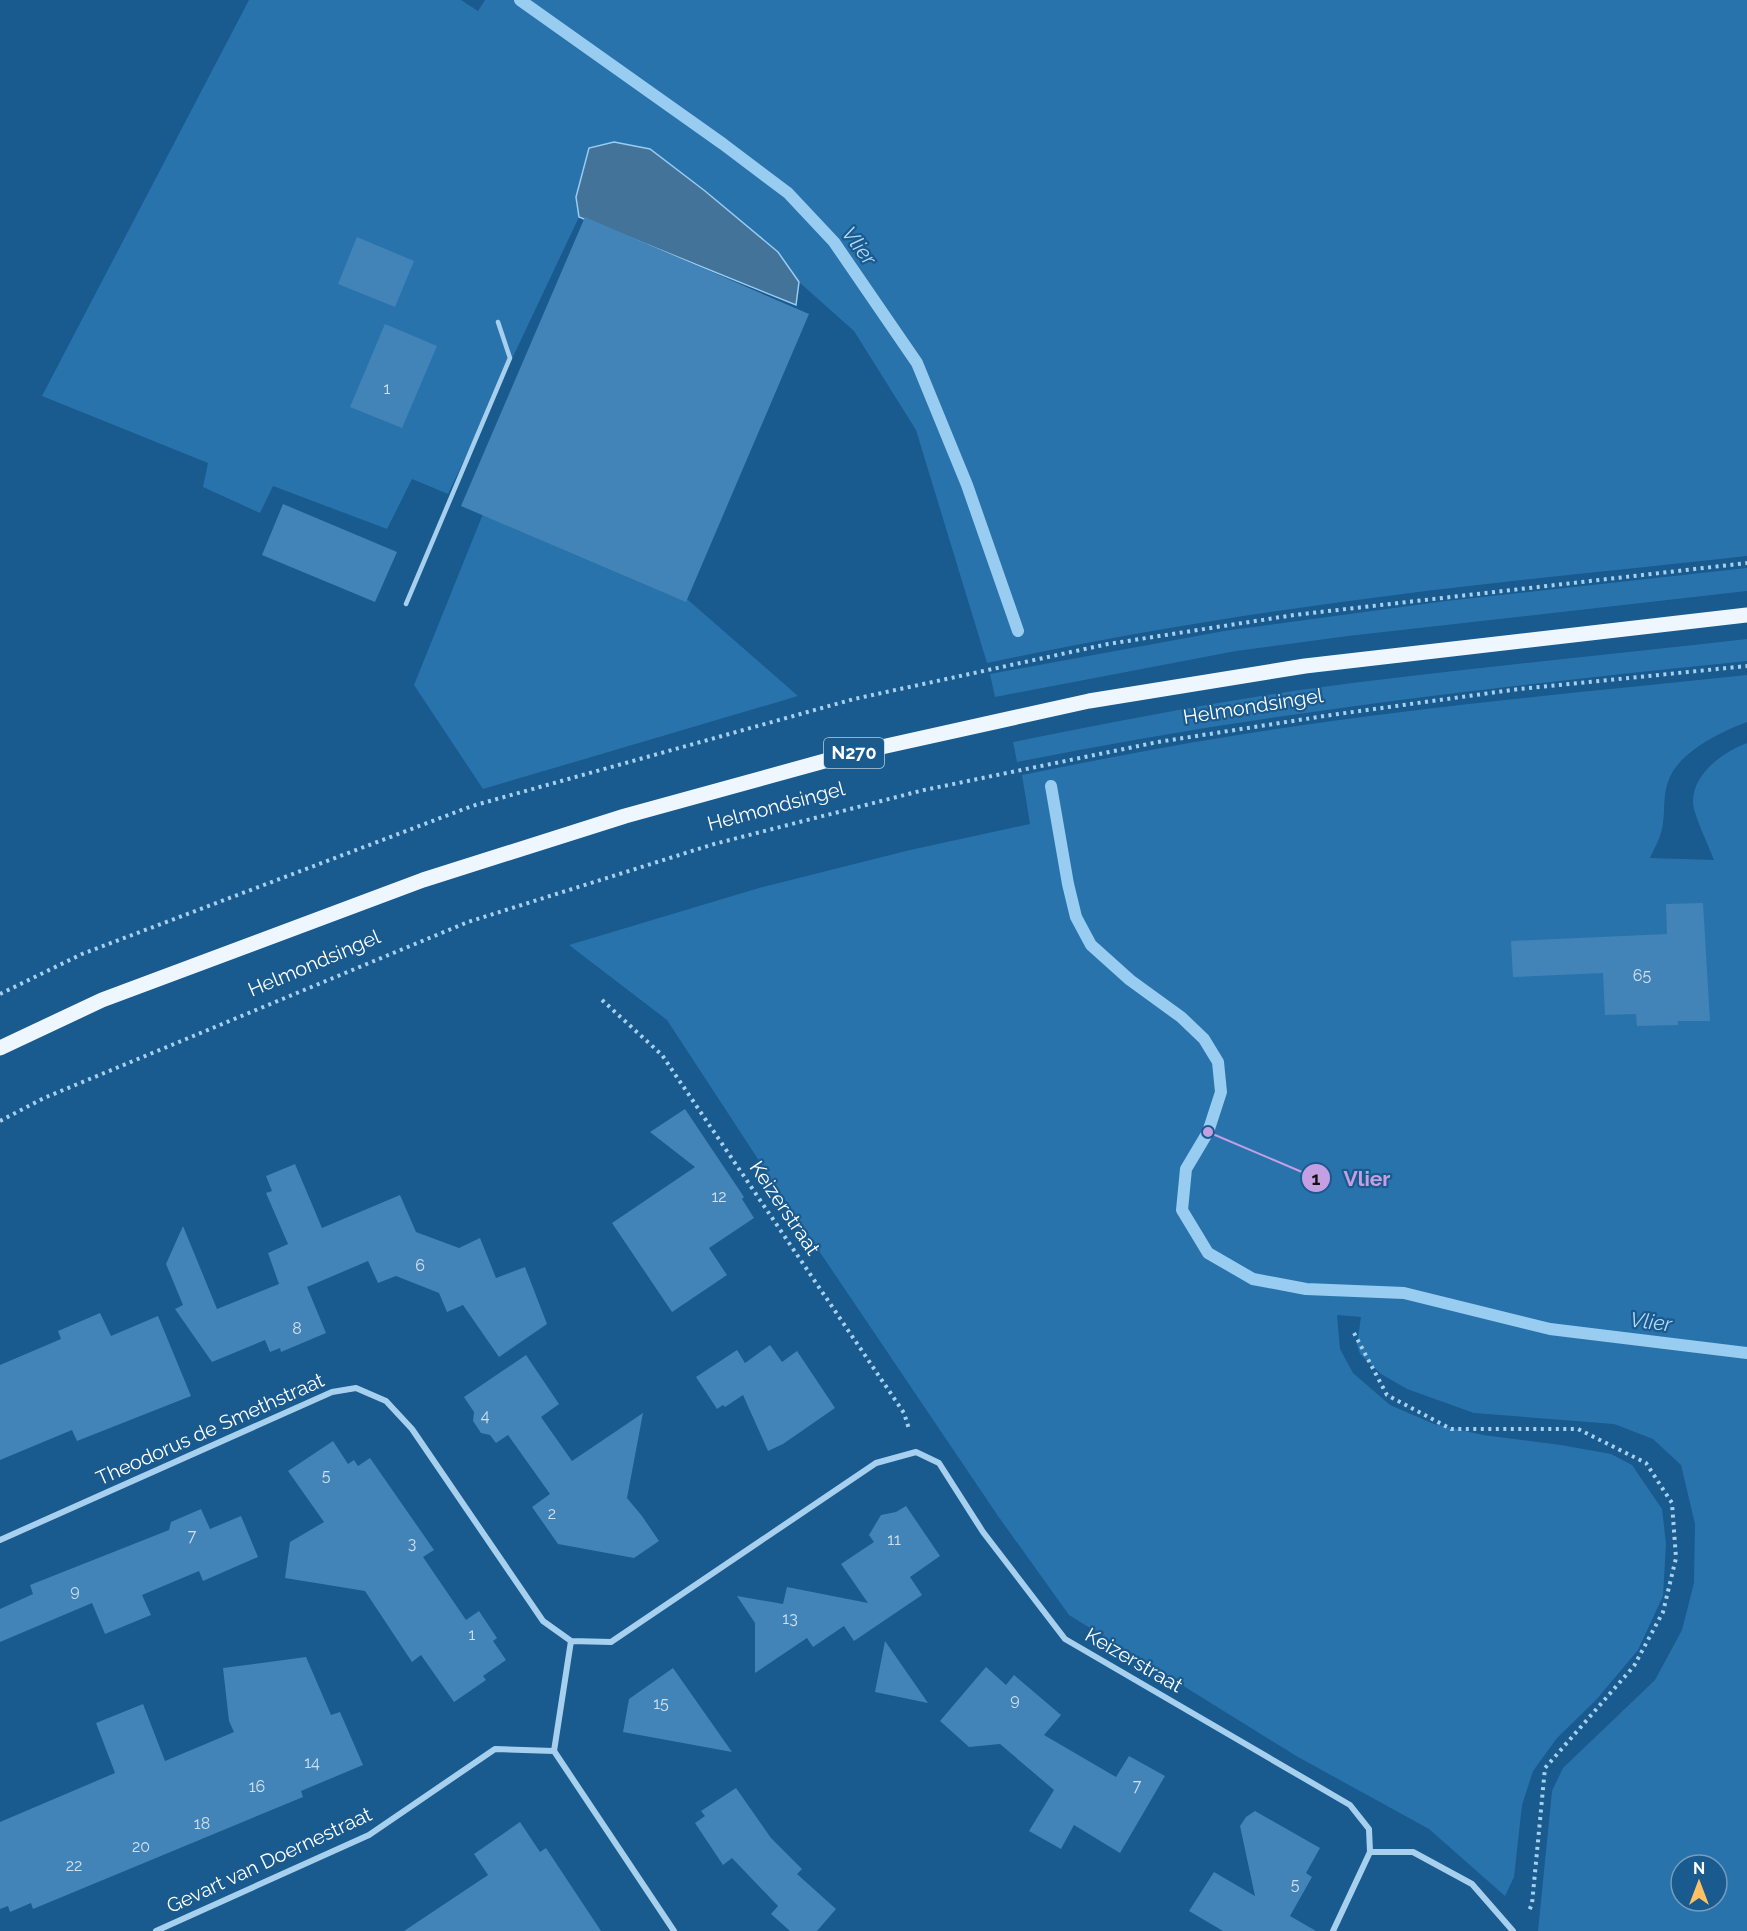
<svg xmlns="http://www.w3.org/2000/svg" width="1747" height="1931" font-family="Raleway,sans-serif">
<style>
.green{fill:#2973ac;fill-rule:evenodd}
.water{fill:#447399;stroke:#99ccf1;stroke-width:1.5}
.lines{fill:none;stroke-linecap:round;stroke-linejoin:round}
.stream{stroke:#99ccf1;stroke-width:12}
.building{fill:#4284b8}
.path{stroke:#a7d0ef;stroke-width:4;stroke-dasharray:3 4.5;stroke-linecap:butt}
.service{stroke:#a7d0ef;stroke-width:4.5}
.minor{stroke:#a7d0ef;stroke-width:6}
.primary{stroke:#eef7ff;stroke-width:15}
.labels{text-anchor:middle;stroke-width:4.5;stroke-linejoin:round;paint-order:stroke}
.number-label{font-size:16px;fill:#d0e0ed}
.shield{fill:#195a8f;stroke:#bacedd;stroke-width:1.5}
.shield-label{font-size:18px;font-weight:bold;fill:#fff}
.street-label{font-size:20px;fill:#fff;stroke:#195a8f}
.water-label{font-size:21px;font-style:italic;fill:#b3d9f6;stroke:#195a8f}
.leader{fill:none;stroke:#c4a0e2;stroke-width:2}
.callout-dot{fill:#c4a0e2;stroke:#195a8f;stroke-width:2}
.mark-label{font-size:18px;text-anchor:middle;font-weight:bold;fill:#111}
.callout-label{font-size:21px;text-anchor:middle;font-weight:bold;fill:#c4a0e2;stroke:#195a8f;stroke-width:4.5;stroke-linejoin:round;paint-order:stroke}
</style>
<rect width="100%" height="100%" fill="#195a8f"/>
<path class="green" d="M 249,0 L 461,0 L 478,11 L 485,0 L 1747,0 L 1747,556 C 1630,569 1512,580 1395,595 C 1258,612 1122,634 987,663 L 916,430 L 854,331 L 799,282 L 778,252 L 705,191 L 650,149 L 576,197 L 579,217 L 448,494 L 412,479 L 387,529 L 273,486 L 260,513 L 203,487 L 208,463 L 42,396 Z
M 485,509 L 672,586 L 798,696 L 483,789 L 414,685 Z
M 1747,568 L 1747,591 L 1348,636 L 1236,651 L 995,697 L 990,674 L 1224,631 L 1446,601 Z
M 1747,639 L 1747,661 C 1502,686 1259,713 1017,762 L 1013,742 C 1108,723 1204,704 1300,690 C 1448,670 1598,656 1747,639 Z
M 1747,675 L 1747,722 C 1720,732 1677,753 1668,782 C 1663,796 1665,809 1663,823 C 1662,835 1655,847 1650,858 L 1714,860 C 1709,846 1694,816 1693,803 C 1692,774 1723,752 1747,743 L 1747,1931 L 1538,1931 L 1552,1791 L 1563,1768 L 1655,1680 L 1682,1630 L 1694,1583 L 1695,1524 L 1681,1465 L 1653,1439 L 1614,1424 L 1474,1413 L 1407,1389 L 1381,1374 L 1360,1354 L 1357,1344 L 1361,1317 L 1337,1315 L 1340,1349 L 1353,1373 L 1390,1405 L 1434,1424 L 1483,1435 L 1561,1445 L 1611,1454 L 1632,1465 L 1662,1509 L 1666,1544 L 1663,1596 L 1638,1650 L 1596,1700 L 1557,1738 L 1533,1771 L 1522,1805 L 1514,1877 L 1505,1896 L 1429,1829 L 1298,1757 L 1069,1615 L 998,1516 L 788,1205 L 667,1020 L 569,945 L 759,888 L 910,850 L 1030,824 L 1022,775 C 1092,761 1162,747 1232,736 C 1403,708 1575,693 1747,675 ZM 1681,1865 L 1717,1865 L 1717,1901 L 1681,1901 Z"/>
<path class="water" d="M 614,142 L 650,149 L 705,191 L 778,252 L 799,282 L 796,305 L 579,217 L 576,197 L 589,148 Z"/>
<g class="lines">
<path class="stream" d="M 520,0 L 723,144 L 788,193 L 834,242 L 917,363 L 967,485 L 1018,631
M 1051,786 L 1068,884 L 1076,917 L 1091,945 L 1130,980 L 1181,1017 L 1204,1039 L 1218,1062 L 1221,1092 L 1208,1132 L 1186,1169 L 1182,1210 L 1208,1253 L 1253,1279 L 1306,1289 L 1404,1293 L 1550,1329 L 1747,1353"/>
</g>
<path class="building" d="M 585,217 L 809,314 L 686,602 L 461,506 Z
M 357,237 L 414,261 L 395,307 L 338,284 Z
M 385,324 L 437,346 L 402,428 L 350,407 Z
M 283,504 L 397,552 L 375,602 L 262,555 Z
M 1703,903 L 1710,1021 L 1678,1021 L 1678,1025 L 1637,1026 L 1636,1014 L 1605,1015 L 1603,973 L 1513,977 L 1511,941 L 1667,934 L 1666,904 Z
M 685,1109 L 744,1197 L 742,1199 L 754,1218 L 709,1248 L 727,1275 L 672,1312 L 612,1223 L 695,1167 L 650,1132 Z
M 295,1164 L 322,1228 L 400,1195 L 416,1232 L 459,1248 L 480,1238 L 496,1278 L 525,1267 L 547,1324 L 499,1357 L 463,1305 L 447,1312 L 439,1293 L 396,1276 L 378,1283 L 368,1261 L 307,1287 L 326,1333 L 281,1352 L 280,1348 L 270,1352 L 265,1340 L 212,1362 L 175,1309 L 183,1305 L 166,1264 L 183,1226 L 217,1309 L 279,1284 L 268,1253 L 288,1244 L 266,1193 L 272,1191 L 266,1176 Z
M 100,1313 L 111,1336 L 158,1316 L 191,1396 L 77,1441 L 72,1430 L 0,1460 L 0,1365 L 61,1339 L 58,1331 Z
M 770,1345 L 782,1362 L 797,1351 L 835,1408 L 783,1444 L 768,1451 L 743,1395 L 725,1407 L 723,1405 L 717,1409 L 696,1377 L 737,1350 L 745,1363 Z
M 526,1355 L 559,1404 L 541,1417 L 572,1461 L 643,1413 L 627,1498 L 642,1516 L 659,1541 L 634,1558 L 558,1544 L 532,1507 L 550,1494 L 508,1435 L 496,1443 L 490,1435 L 481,1433 L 473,1421 L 474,1412 L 464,1397 Z
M 333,1441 L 348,1464 L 354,1460 L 358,1466 L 370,1458 L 434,1550 L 423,1557 L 466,1620 L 479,1611 L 497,1638 L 493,1641 L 506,1660 L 483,1676 L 486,1680 L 454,1702 L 421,1655 L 412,1662 L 365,1591 L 285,1578 L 290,1542 L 324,1522 L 288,1471 Z
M 906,1506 L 940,1556 L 910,1577 L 922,1595 L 854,1641 L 844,1626 L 813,1647 L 807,1638 L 755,1673 L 755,1623 L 737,1596 L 783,1604 L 787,1587 L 868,1603 L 841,1564 L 874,1542 L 869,1535 L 881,1515 L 896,1512 Z
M 201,1509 L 210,1529 L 241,1516 L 258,1557 L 203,1581 L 199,1571 L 142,1595 L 151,1615 L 105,1634 L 92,1603 L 0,1642 L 0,1609 L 33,1594 L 30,1585 L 169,1530 L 171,1522 Z
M 885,1641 L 928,1703 L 875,1692 Z
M 306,1657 L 331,1715 L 340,1712 L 363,1765 L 301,1791 L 303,1797 L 33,1909 L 31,1903 L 10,1912 L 8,1906 L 0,1909 L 0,1822 L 115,1773 L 96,1723 L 143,1704 L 165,1761 L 234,1732 L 229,1721 L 223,1668 Z
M 986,1667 L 1006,1685 L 1014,1675 L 1061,1715 L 1044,1735 L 1116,1777 L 1129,1756 L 1165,1776 L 1120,1853 L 1074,1825 L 1061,1849 L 1029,1831 L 1054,1790 L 1000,1744 L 969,1747 L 940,1721 Z
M 673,1668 L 732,1752 L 623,1732 L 629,1699 Z
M 736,1788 L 771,1838 L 802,1869 L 797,1874 L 836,1909 L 817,1931 L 790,1931 L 771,1914 L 778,1906 L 732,1858 L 723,1865 L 695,1823 L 705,1816 L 701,1811 Z
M 1255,1811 L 1320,1848 L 1306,1873 L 1312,1877 L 1290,1916 L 1316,1931 L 1223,1931 L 1189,1911 L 1214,1872 L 1255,1896 L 1240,1826 L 1246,1817 Z
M 520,1822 L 540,1852 L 546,1848 L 601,1931 L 404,1931 L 488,1875 L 474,1854 Z"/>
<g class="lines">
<path class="path" d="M 0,994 L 82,954 L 472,806 L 854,699 L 1108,644 L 1294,615 L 1747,563
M 602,1000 L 662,1055 L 904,1413 L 909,1429
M 0,1121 L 44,1098 L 468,922 L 714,844 L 924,790 L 1158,742 L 1331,715 L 1519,689 L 1747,666
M 1354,1333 L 1387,1395 L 1451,1429 L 1578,1429 L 1646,1463 L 1672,1503 L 1676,1558 L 1663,1612 L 1634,1666 L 1545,1768 L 1532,1904 L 1528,1913"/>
<path class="service" d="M 406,604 L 510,358 L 498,322"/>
<path class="minor" d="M 0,1540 L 332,1392 L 356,1388 L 386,1401 L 412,1429 L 543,1621 L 571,1641
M 554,1751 L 571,1641 L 611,1642 L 876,1463 L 916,1452 L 939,1463 L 983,1532 L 1065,1639 L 1350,1805 L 1369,1829 L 1370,1852 L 1333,1931
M 1370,1852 L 1413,1852 L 1472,1884 L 1513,1931
M 156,1931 L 369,1835 L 495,1749 L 554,1751 L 674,1931"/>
<path class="primary" d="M 0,1048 L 102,1000 L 423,880 L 625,816 L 850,754 L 1089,701 L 1305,666 L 1747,615"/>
</g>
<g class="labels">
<g class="number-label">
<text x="387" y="394">1</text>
<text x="1642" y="981">65</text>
<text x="719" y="1202">12</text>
<text x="420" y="1271">6</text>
<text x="297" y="1334">8</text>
<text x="485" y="1421">4</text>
<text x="326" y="1481">5</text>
<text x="552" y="1519">2</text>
<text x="192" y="1541">7</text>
<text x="894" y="1545">11</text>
<text x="412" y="1549">3</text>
<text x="75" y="1596">9</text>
<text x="790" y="1624">13</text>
<text x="472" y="1640">1</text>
<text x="1015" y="1705">9</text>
<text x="661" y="1709">15</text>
<text x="312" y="1768">14</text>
<text x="1137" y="1791">7</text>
<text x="257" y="1792">16</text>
<text x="202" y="1829">18</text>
<text x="141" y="1852">20</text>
<text x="74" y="1871">22</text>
<text x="1295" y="1890">5</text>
</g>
<rect class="shield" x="824" y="738" width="60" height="30" rx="4.5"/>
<g class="shield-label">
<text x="854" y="759">N270</text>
</g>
<g class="street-label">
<text transform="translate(1253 706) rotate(-9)" y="7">Helmondsingel</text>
<text transform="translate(776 806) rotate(-15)" y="7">Helmondsingel</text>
<text transform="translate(314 963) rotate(-23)" y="7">Helmondsingel</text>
<text transform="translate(785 1208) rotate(56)" y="7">Keizerstraat</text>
<text transform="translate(210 1429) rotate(-24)" y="7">Theodorus de Smethstraat</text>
<text transform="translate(1134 1660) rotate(30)" y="7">Keizerstraat</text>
<text transform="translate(269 1860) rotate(-25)" y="7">Gevart van Doernestraat</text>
</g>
<g class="water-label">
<text transform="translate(859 246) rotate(53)" y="7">Vlier</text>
<text transform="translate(1651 1322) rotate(7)" y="7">Vlier</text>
</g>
</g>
<path class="leader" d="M1208 1132L1316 1178"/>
<g class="callout-dot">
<circle cx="1208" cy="1132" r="6"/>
<circle cx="1316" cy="1178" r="15"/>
</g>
<g class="mark-label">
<text x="1316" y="1185">1</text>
</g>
<g class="callout-label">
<text x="1367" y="1186">Vlier</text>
</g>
<g transform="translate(1699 1883)"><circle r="28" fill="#195a8f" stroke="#759cbc" stroke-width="1.5"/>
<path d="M0-4.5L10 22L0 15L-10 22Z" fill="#ffc164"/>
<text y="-9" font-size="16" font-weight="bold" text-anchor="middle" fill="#ffffff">N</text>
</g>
</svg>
